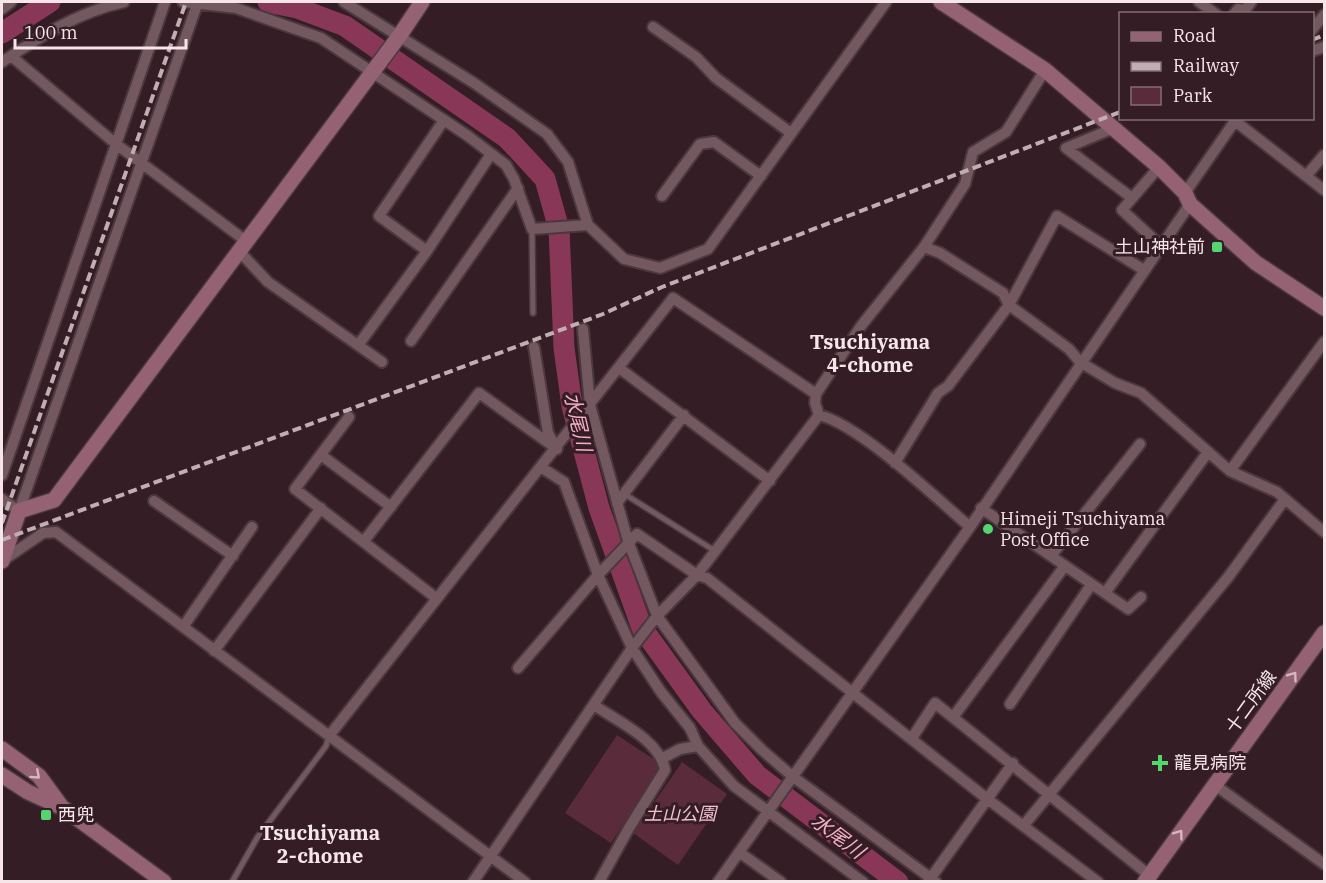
<svg xmlns="http://www.w3.org/2000/svg" width="1326" height="883" font-family="'IBM Plex Serif','Noto Sans JP',serif">
<style>
.green{fill:#592b3b}
.lines{fill:none;stroke-linecap:round;stroke-linejoin:round}
.river{stroke:#883756;stroke-width:21}
.lane-casing{stroke:#4b383e;stroke-width:8}
.street-casing{stroke:#4b383e;stroke-width:14}
.secondary-casing{stroke:#4b383e;stroke-width:18}
.lane{stroke:#735860;stroke-width:5}
.street{stroke:#735860;stroke-width:10}
.secondary{stroke:#946273;stroke-width:15}
.rail{stroke:#c0aeb3;stroke-width:4;stroke-dasharray:9 4.5;stroke-linecap:butt}
.oneway{stroke:#d4b8c0}
.poi-dot{fill:#53d672;stroke:#341d25;stroke-width:2}
.labels{text-anchor:middle;stroke-width:6;stroke-linejoin:round;paint-order:stroke}
.poi-label{font-size:18px;fill:#f6e6ea;stroke:#341d25;text-anchor:start}
.street-label{font-size:18px;fill:#f6e6ea;stroke:#341d25}
.park-label{font-size:18px;font-style:italic;fill:#f2c1d0;stroke:#341d25}
.neighbourhood-label{font-size:20px;font-weight:bold;fill:#f6e6ea;stroke:#341d25}
.water-label{font-size:20px;font-style:italic;fill:#f5aec5;stroke:#341d25}
</style>
<rect width="100%" height="100%" fill="#341d25"/>
<path class="green" d="M 617,735 L 658,762 L 659,770 L 611,843 L 565,813 Z
M 682,762 L 727,794 L 678,865 L 633,833 Z"/>
<g class="lines">
<path class="river" d="M 268,2 L 297,8 L 345,26 L 507,138 L 545,179 L 559,229 L 564,348 L 572,406 L 599,508 L 642,628 L 702,711 L 757,775 L 898,882
M 2,33 L 50,2"/>
<defs>
<path id="lane" d="M 532,229 L 533,313
M 626,495 L 715,551
M 232,882 L 257,838 L 326,746 L 329,736"/>
<path id="street" d="M 183,2 L 236,8 L 321,38 L 468,136 L 506,165 L 514,179 L 532,229 L 588,225
M 344,2 L 474,83 L 547,134 L 568,162 L 588,225 L 624,259 L 660,268 L 708,249 L 886,2
M 1199,2 L 1216,14
M 2,9 L 11,2
M 1234,14 L 1238,9 L 1245,10 L 1251,2
M 653,27 L 696,57 L 716,78 L 791,133
M 1312,30 L 1324,15
M 1312,51 L 1324,47
M 11,56 L 116,144 L 246,241
M 2,62 C 41,36 78,12 124,2
M 1235,121 L 1324,190
M 1114,128 L 1066,148 L 1132,198
M 1159,167 L 1122,210 L 1161,246
M 1307,175 L 1324,155
M 1185,193 L 1237,118
M 662,196 L 700,144 L 714,142 L 761,176
M 924,247 L 940,253 L 1003,293 L 1009,305 L 1069,349 L 1080,362 L 1115,383 L 1141,393 L 1230,471 L 1277,492 L 1324,532
M 238,250 L 268,282 L 382,362
M 427,251 L 379,216 L 444,120
M 583,329 L 590,405 L 628,541 L 657,616 L 735,723 L 762,750 L 792,776 L 936,882
M 411,341 L 518,188
M 359,344 L 427,251 L 491,154
M 534,347 L 548,433 L 555,446
M 619,368 L 770,481
M 819,415 L 815,403 L 816,394 L 861,326 L 924,247 L 965,184 L 973,152 L 1006,132 L 1045,70
M 819,415 C 860,425 935,497 970,527
M 349,417 L 295,489 L 436,598
M 321,455 L 391,507
M 895,463 L 938,393 L 948,386 L 1009,305 L 1057,216 L 1144,270
M 542,468 L 564,482 L 598,575 L 632,648 L 661,692 L 690,728 L 698,746 L 734,786 L 863,882
M 1230,471 L 1324,342
M 2,475 L 165,2
M 2,499 L 19,511 L 198,2
M 154,501 L 233,556
M 617,503 L 684,415
M 981,508 L 1128,609 L 1141,597
M 364,541 L 479,393 L 557,449
M 1051,556 L 1140,444
M 2,561 L 43,533 L 56,532 L 525,882
M 1105,593 L 1208,452
M 183,627 L 252,527
M 214,651 L 321,508
M 518,668 L 598,575 L 637,534 L 697,575 L 707,578 L 986,798 L 1098,882
M 1010,704 L 1091,585
M 594,705 C 617,721 660,740 665,770 L 629,828 L 599,882
M 954,716 L 1064,567
M 329,736 L 673,298 L 816,394
M 912,738 L 935,703 L 1149,875
M 663,758 L 680,749 L 698,746
M 1215,785 L 1324,864
M 1024,825 L 1229,576 L 1285,499
M 739,852 L 781,882
M 473,882 L 632,648 L 657,616 L 697,575 L 819,415
M 718,882 L 970,527 L 1190,204
M 928,882 L 1013,763"/>
<path id="secondary" d="M 941,2 L 1045,70 L 1159,167 L 1185,193 L 1190,204 L 1256,263 L 1324,308
M 2,561 L 19,511 L 54,500 L 400,35 L 422,2
M 2,749 L 39,776 L 61,806
M 2,775 L 28,792 L 63,808 L 164,882
M 1145,882 L 1324,633"/>
</defs>
<use href="#lane" class="lane-casing"/>
<use href="#street" class="street-casing"/>
<use href="#secondary" class="secondary-casing"/>
<use href="#lane" class="lane"/>
<use href="#street" class="street"/>
<use href="#secondary" class="secondary"/>
<path class="rail" d="M 1312,40 L 1324,35
M 2,523 L 186,2
M 2,540 L 603,314 L 662,287 L 1120,112"/>
</g>
<defs><path id="oneway-chevron" d="M-2-3.5L2.5 0L-2 3.5" fill="none" stroke-width="1.6" stroke-linecap="round" stroke-linejoin="round" transform="scale(1.5)"/></defs>
<g class="oneway">
<use href="#oneway-chevron" transform="translate(1293 676) rotate(-54)"/>
<use href="#oneway-chevron" transform="translate(36 775) rotate(42)"/>
<use href="#oneway-chevron" transform="translate(1179 834) rotate(-54)"/>
</g>
<g class="poi-dot">
<rect x="1211" y="241" width="12" height="12" rx="3"/>
<circle cx="988" cy="529" r="6"/>
<path d="M1157 754h6v6h6v6h-6v6h-6v-6h-6v-6h6z"/>
<rect x="40" y="809" width="12" height="12" rx="3"/>
</g>
<g class="labels">
<g class="poi-label">
<text x="1205" y="253" text-anchor="end">土山神社前</text>
<text x="1000" y="525">Himeji Tsuchiyama<tspan x="1000" dy="21">Post Office</tspan></text>
<text x="1174" y="769">龍見病院</text>
<text x="58" y="821">西兜</text>
</g>
<g class="street-label">
<text transform="translate(1251 702) rotate(-54)" y="6">十二所線</text>
</g>
<g class="park-label">
<text x="680" y="820">土山公園</text>
</g>
<g class="neighbourhood-label">
<text x="870" y="349">Tsuchiyama<tspan x="870" dy="23">4-chome</tspan></text>
<text x="320" y="840">Tsuchiyama<tspan x="320" dy="23">2-chome</tspan></text>
</g>
<g class="water-label">
<text transform="translate(578 422) rotate(77)" y="7">水尾川</text>
<text transform="translate(838 836) rotate(37)" y="7">水尾川</text>
</g>
</g>
<rect width="1326" height="883" fill="none" stroke="#f6e6ea" stroke-width="6"/>
<rect x="1119" y="12" width="195" height="108" fill="#341d25" stroke="#826d74" stroke-width="1.5"/>
<rect x="1131" y="32" width="30" height="9" fill="#946273" stroke="#826d74" stroke-width="1.5"/>
<text x="1173" y="42" font-size="18" fill="#f6e6ea">Road</text>
<rect x="1131" y="62" width="30" height="9" fill="#c0aeb3" stroke="#826d74" stroke-width="1.5"/>
<text x="1173" y="72" font-size="18" fill="#f6e6ea">Railway</text>
<rect x="1131" y="87" width="30" height="18" fill="#592b3b" stroke="#826d74" stroke-width="1.5"/>
<text x="1173" y="102" font-size="18" fill="#f6e6ea">Park</text>
<path d="M15 39v9h171v-9" fill="none" stroke="#f6e6ea" stroke-width="3"/>
<text x="24" y="39" font-size="18" fill="#f6e6ea" stroke="#341d25" stroke-width="4.5" paint-order="stroke">100 m</text>
</svg>
